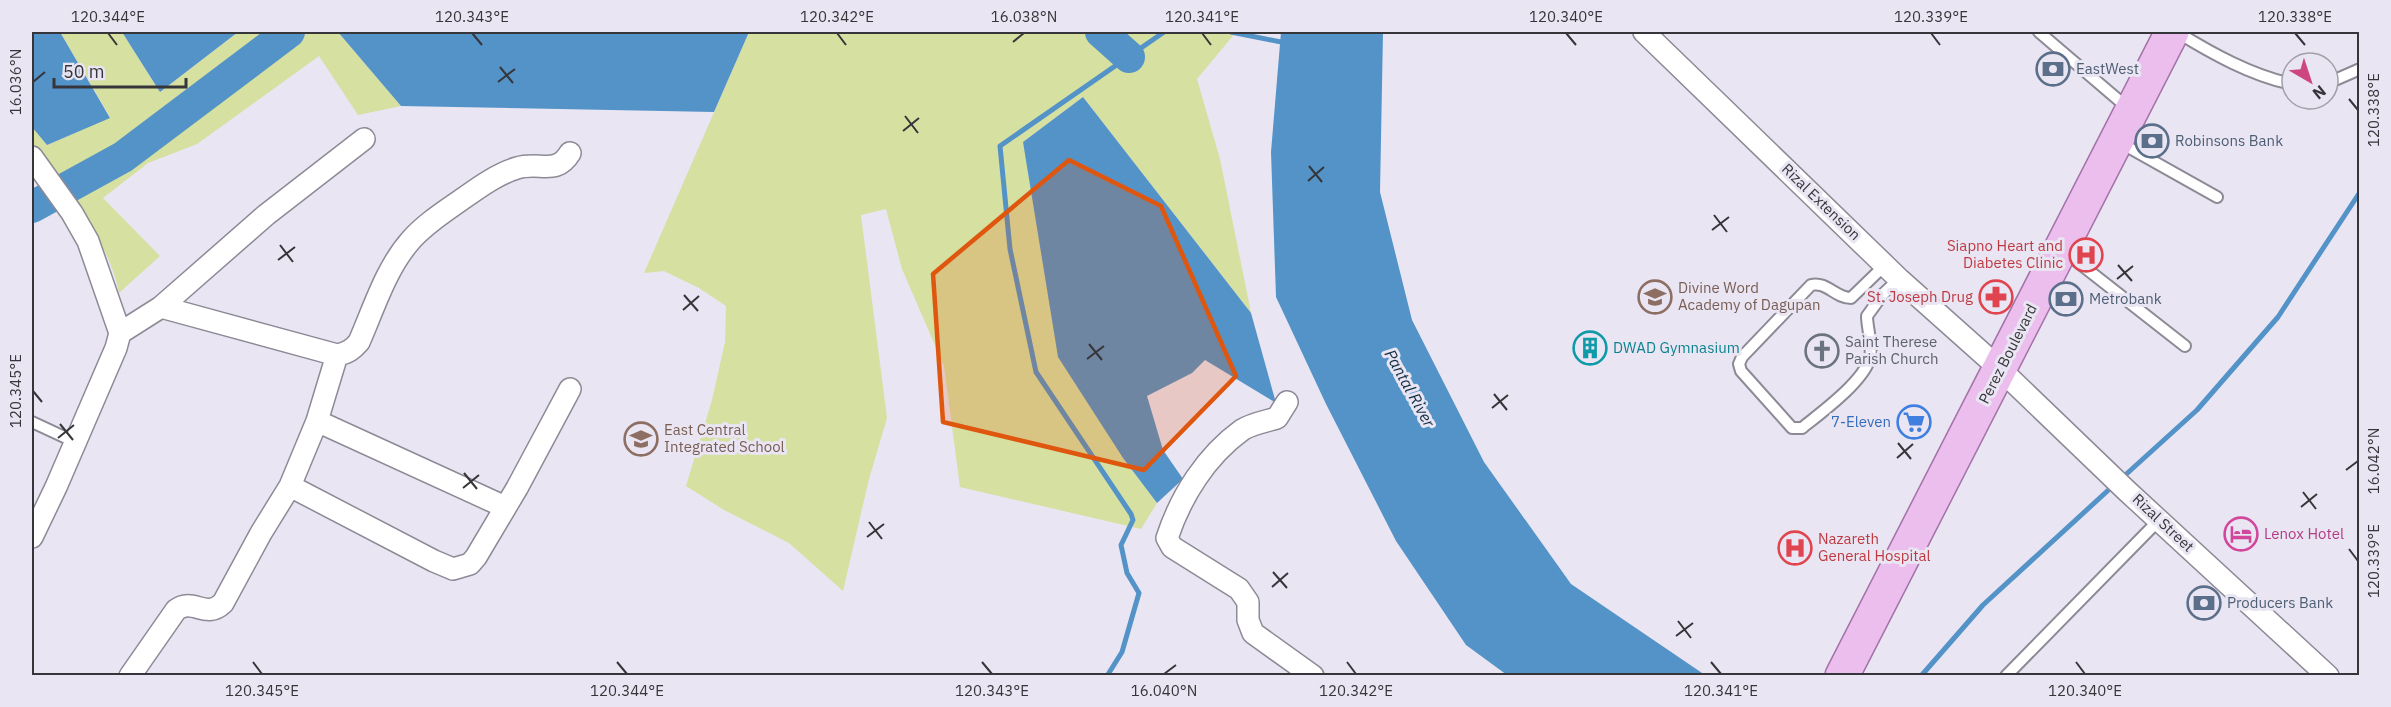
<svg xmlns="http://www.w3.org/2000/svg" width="2391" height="707" font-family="'IBM Plex Sans',sans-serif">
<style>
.green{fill:#d6e0a0}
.water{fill:#5393c8}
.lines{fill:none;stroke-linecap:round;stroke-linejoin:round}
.stream{stroke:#5393c8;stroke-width:5}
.river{stroke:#5393c8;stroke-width:32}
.lane-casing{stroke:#8d8a96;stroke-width:14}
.street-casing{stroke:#8d8a96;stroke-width:24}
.primary-casing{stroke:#a372a7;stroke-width:36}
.lane{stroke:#fff;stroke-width:10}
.street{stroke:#fff;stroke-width:21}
.primary{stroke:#ebbeed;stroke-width:33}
.marked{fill:#df570e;fill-opacity:0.2;stroke:#df570e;stroke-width:4.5;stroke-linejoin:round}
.ticks{fill:none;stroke:#36353a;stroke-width:2}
.labels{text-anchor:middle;stroke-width:6;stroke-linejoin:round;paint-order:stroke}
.service-label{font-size:15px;fill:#4e5e75;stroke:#e9e5f2;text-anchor:start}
.street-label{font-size:15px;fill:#36353a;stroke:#e9e5f2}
.health-label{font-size:15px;fill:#be3a42;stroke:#e9e5f2;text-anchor:end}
.education-label{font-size:15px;fill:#785e54;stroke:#e9e5f2;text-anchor:start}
.worship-label{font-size:15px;fill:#5b616d;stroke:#e9e5f2;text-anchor:start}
.culture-label{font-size:15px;fill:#0d838f;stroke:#e9e5f2;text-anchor:start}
.shop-label{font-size:15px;fill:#366cbe;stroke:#e9e5f2;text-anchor:end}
.hotel-label{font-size:15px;fill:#b23c85;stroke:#e9e5f2;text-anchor:start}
.water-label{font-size:16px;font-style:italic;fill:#122e45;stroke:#e9e5f2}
.neatline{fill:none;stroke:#36353a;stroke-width:2}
.ticks-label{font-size:15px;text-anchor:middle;fill:#36353a}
</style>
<rect width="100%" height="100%" fill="#e9e5f2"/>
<path class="green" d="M 60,32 L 122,32 L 160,92 L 238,32 L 338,32 L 401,106 L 358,115 L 319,56 L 197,144 L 148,163 L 103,198 L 160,256 L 119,293 C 114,266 102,245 88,222 C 70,192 61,171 32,150 L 32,127 L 47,145 L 110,117 Z
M 749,32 L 1236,32 L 1197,79 L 1220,159 L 1251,313 L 1083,97 L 1023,142 L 1123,458 L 1157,503 L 1141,529 L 960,487 L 944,366 L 902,269 L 886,209 L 861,215 L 887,418 L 869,479 L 843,591 L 789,543 L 724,510 L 686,486 L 712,400 L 725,342 L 726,306 L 699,288 L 664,271 L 644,273 Z"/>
<path class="water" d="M 32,32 L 60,32 L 110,118 L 47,145 L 32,127 Z
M 122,32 L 238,32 L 160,92 Z
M 338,32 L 749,32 L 714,112 L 401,106 Z
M 1281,32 L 1383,32 L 1380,192 L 1412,320 L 1484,462 L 1571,584 L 1705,675 L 1507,675 L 1466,645 L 1396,541 L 1326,404 L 1276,297 L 1271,152 Z
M 1083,97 L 1251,313 L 1276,403 L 1205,360 L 1192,373 L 1147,396 L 1163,450 L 1183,479 L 1157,503 L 1123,458 L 1058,357 L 1023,142 Z"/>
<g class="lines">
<path class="stream" d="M 1231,32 L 1286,43
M 2122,478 L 2197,410 L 2278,317 L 2360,192
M 1107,676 L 1122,652 L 1139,593 L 1127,573 L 1121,545 L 1133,520 L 1131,514 L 1036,372 L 1010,249 L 1000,146 L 1164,32
M 1921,676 L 1983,605 L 2115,484"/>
<path class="river" d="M 1101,32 L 1129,57
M 32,207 L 123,157 L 289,32"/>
<defs>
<path id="lane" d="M 2039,32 L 2129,109
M 2177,32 C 2211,53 2252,76 2292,84
M 2328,83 L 2360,69
M 2119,142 L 2217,197
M 2065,252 L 2185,346
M 1885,265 L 1851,298 C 1835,298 1827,281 1811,285 L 1742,357 L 1739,364 L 1741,371 L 1792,428 L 1802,428 C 1822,412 1863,382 1870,358 C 1873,346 1867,328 1867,316 L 1883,294 L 1899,279
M 32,422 L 75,442
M 2006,676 L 2159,520"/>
<path id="street" d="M 1644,32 L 1899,279 L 2000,369 L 2127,491 L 2328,676
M 32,157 L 72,213 L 88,241 L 120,333 L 116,348 L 56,487 L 32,537
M 161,307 L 337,355 C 348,353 353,349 359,342 C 374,308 386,268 411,240 C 425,224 444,212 461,200 C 478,188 497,174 517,168 C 540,161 556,176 570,153
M 120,333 L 161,307 L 266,215 L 364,139
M 1287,402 L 1277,418 C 1267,421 1251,424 1242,430 C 1206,456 1181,496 1167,538 L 1172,547 L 1239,589 L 1248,602 L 1248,620 L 1253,633 L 1313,676
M 317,421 L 505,507
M 290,486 L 434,561 L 453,569 L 470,564 L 476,557 L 517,488 L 570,389
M 130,676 L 176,610 C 194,597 205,620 223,603 L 261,533 L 290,486 L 317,421 L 337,355"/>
<path id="primary" d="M 1842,676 L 2172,32"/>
</defs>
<use href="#lane" class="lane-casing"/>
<use href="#street" class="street-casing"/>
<use href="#primary" class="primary-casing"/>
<use href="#lane" class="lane"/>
<use href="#street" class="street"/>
<use href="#primary" class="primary"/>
</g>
<path class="marked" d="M 1069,160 L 1161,206 L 1236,376 L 1144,470 L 943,422 L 933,274 Z"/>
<path class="ticks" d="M 108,33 L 117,45M 472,33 L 482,45M 837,33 L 846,45M 1202,33 L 1211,45M 1566,33 L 1576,45M 1931,33 L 1940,45M 2295,33 L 2305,45M 1013,42 L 1024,33M 500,67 L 513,83M 33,82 L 45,72M 498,82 L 515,69M 2349,99 L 2358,110M 905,116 L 918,133M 903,131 L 919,118M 1309,166 L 1322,182M 1308,181 L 1324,167M 1714,215 L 1727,232M 1712,230 L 1729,217M 280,245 L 293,262M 278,260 L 295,247M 2118,265 L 2132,281M 2117,279 L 2133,266M 684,295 L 698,311M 683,310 L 699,296M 1089,344 L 1102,360M 1087,359 L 1104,346M 33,391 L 42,402M 1494,394 L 1507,410M 1492,408 L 1508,395M 60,424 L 73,440M 58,438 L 74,425M 1898,443 L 1911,459M 1897,458 L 1913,444M 2346,470 L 2358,461M 464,473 L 477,489M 463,488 L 479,475M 2303,492 L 2316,509M 2301,507 L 2317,494M 869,522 L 882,539M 867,537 L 884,524M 2349,549 L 2358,561M 1273,572 L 1287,588M 1272,587 L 1288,573M 1678,621 L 1691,638M 1676,636 L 1693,623M 253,662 L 262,674M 617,662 L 627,674M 982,662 L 992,674M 1347,662 L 1356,674M 1711,662 L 1721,674M 2076,662 L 2085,674M 1164,674 L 1176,665"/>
<defs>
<symbol id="bank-ring" viewBox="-11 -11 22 22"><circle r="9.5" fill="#e9e5f2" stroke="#5c6f8a" stroke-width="1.5"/><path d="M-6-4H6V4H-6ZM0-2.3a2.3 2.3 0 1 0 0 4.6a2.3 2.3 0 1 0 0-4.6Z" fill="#5c6f8a"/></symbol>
<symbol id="hospital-ring" viewBox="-11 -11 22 22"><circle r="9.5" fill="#e9e5f2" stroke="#e0444e" stroke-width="1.5"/><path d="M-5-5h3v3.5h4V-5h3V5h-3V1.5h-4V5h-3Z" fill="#e0444e"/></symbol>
<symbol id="school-ring" viewBox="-11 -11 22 22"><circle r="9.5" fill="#e9e5f2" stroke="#8d6e63" stroke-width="1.5"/><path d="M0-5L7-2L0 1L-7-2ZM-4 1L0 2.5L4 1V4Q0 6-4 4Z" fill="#8d6e63"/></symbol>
<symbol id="pharmacy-ring" viewBox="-11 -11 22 22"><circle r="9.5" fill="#e9e5f2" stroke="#e0444e" stroke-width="1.5"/><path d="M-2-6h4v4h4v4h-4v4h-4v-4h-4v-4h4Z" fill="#e0444e"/></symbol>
<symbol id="building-ring" viewBox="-11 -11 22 22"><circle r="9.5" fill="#e9e5f2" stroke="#0f9aa8" stroke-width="1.5"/><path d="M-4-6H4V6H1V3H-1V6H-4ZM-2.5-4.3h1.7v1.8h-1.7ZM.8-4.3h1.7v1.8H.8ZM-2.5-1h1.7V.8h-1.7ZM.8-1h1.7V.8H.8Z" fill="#0f9aa8"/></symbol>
<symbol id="church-ring" viewBox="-11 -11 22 22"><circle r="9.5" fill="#e9e5f2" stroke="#6b7280" stroke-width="1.5"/><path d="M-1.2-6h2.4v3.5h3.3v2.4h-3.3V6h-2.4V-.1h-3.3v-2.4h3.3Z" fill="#6b7280"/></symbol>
<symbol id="supermarket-ring" viewBox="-11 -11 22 22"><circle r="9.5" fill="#e9e5f2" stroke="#3f7fe0" stroke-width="1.5"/><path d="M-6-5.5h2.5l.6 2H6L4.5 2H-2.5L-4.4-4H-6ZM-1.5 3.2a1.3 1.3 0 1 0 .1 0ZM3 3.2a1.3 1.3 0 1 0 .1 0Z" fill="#3f7fe0"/></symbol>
<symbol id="hotel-ring" viewBox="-11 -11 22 22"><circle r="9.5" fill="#e9e5f2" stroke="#d1479c" stroke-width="1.5"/><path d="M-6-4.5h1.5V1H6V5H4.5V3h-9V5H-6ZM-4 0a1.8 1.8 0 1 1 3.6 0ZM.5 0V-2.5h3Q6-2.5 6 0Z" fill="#d1479c"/></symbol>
</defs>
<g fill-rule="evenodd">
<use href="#bank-ring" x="2034" y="50" width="38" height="38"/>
<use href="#bank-ring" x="2133" y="122" width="38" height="38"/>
<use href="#hospital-ring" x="2067" y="236" width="38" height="38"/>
<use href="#school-ring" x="1636" y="278" width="38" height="38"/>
<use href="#pharmacy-ring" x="1977" y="278" width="38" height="38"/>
<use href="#bank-ring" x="2047" y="280" width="38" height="38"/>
<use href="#building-ring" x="1571" y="329" width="38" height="38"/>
<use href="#church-ring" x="1803" y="332" width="38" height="38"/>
<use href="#supermarket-ring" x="1895" y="403" width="38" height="38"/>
<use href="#school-ring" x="622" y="420" width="38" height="38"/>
<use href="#hotel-ring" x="2222" y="515" width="38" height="38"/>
<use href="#hospital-ring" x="1776" y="529" width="38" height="38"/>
<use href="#bank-ring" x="2185" y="584" width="38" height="38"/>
</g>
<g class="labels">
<g class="service-label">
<text x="2076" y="74">EastWest</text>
<text x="2175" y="146">Robinsons Bank</text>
<text x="2089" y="304">Metrobank</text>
<text x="2227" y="608">Producers Bank</text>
</g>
<g class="street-label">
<text transform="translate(1821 202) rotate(44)" y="5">Rizal Extension</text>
<text transform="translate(2008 354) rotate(-63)" y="5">Perez Boulevard</text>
<text transform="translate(2163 523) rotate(43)" y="5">Rizal Street</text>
</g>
<g class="health-label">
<text x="2063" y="251">Siapno Heart and<tspan x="2063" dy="17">Diabetes Clinic</tspan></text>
<text x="1973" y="302">St. Joseph Drug</text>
<text x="1818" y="544" text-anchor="start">Nazareth<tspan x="1818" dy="17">General Hospital</tspan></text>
</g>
<g class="education-label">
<text x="1678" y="293">Divine Word<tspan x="1678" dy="17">Academy of Dagupan</tspan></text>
<text x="664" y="435">East Central<tspan x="664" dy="17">Integrated School</tspan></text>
</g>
<g class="worship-label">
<text x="1845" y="347">Saint Therese<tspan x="1845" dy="17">Parish Church</tspan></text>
</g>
<g class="culture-label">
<text x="1613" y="353">DWAD Gymnasium</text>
</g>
<g class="shop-label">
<text x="1891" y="427">7-Eleven</text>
</g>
<g class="hotel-label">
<text x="2264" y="539">Lenox Hotel</text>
</g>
<g class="water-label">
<text transform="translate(1410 388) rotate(61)" y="6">Pantal River</text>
</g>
</g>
<rect width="2391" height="707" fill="none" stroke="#e9e5f2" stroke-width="66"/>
<g transform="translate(2310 81) rotate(141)"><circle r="28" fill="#e9e5f2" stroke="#a19fa8" stroke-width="1.5"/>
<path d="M0-4.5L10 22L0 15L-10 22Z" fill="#ce4681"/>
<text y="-9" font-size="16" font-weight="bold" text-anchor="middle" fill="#36353a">N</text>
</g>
<path d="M54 78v9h132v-9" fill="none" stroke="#36353a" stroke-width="3"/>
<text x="63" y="78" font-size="18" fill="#36353a" stroke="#e9e5f2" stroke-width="4.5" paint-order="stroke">50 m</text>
<rect x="33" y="33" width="2325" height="641" class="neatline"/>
<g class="ticks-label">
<text x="108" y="22">120.344°E</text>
<text x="472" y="22">120.343°E</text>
<text x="837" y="22">120.342°E</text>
<text x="1024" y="22">16.038°N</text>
<text x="1202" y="22">120.341°E</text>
<text x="1566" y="22">120.340°E</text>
<text x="1931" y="22">120.339°E</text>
<text x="2295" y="22">120.338°E</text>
<text transform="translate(16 82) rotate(-90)" y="5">16.036°N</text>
<text transform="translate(2374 110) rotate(-90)" y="5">120.338°E</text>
<text transform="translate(16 391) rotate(-90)" y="5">120.345°E</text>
<text transform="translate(2374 461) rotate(-90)" y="5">16.042°N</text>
<text transform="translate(2374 561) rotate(-90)" y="5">120.339°E</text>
<text x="262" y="696">120.345°E</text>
<text x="627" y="696">120.344°E</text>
<text x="992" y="696">120.343°E</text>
<text x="1164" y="696">16.040°N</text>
<text x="1356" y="696">120.342°E</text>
<text x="1721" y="696">120.341°E</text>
<text x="2085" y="696">120.340°E</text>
</g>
</svg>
